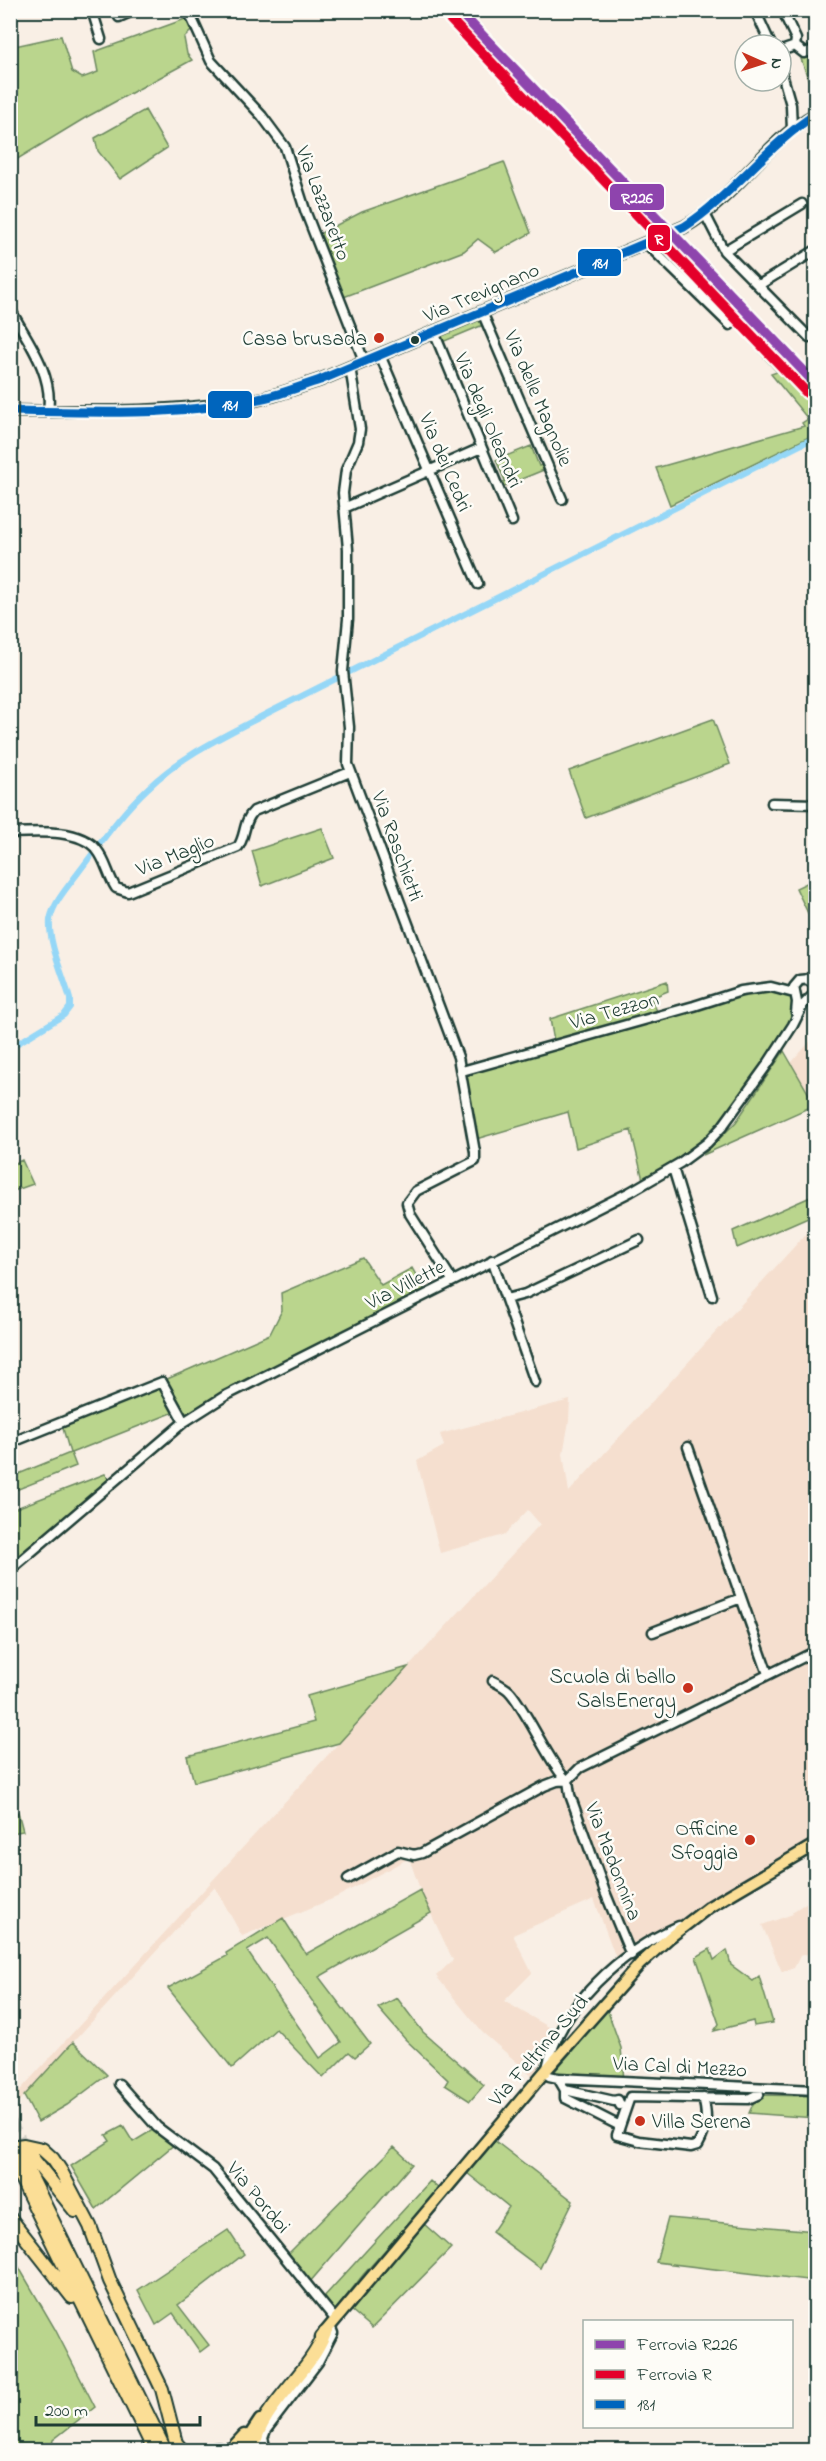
<svg xmlns="http://www.w3.org/2000/svg" width="826" height="2461" font-family="'Indie Flower',sans-serif">
<style>
.built{fill:#f5dfcf}
.green{fill:#bad58d;stroke:#6c8960;stroke-width:1.5;fill-rule:evenodd}
.lines{fill:none;stroke-linecap:round;stroke-linejoin:round}
.canal{stroke:#95d7f7;stroke-width:6}
.highway-tunnel{stroke:#cdcbc2;stroke-width:12;stroke-dasharray:12 6;stroke-linecap:butt}
.minor-casing{stroke:#1f3d34;stroke-width:13}
.major-casing{stroke:#1f3d34;stroke-width:15}
.highway-casing{stroke:#1f3d34;stroke-width:16}
.minor{stroke:#fdfcf7;stroke-width:8}
.major{stroke:#fbde96;stroke-width:10}
.highway{stroke:#fbde96;stroke-width:12}
.bus-1-casing{stroke:#fdfcf7;stroke-width:14}
.bus-1{stroke:#0065bd;stroke-width:9}
.rail-1-casing{stroke:#fdfcf7;stroke-width:15}
.rail-2-casing{stroke:#fdfcf7;stroke-width:15}
.rail-1{stroke:#8e44ad;stroke-width:10}
.rail-2{stroke:#e4002b;stroke-width:10}
.poi-dot{fill:#c8321e;stroke:#fdfcf7;stroke-width:2}
.bus-dot{fill:#1f3d34;stroke:#fdfcf7;stroke-width:2}
.labels{text-anchor:middle;stroke-width:5;stroke-linejoin:round;paint-order:stroke}
.street-label{font-size:21px;fill:#1f3d34;stroke:#fdfcf7}
.poi-label{font-size:21px;fill:#1f3d34;stroke:#fdfcf7;text-anchor:end}
.line-badge{stroke:#fdfcf7;stroke-width:2}
.badge-label{font-size:16px;text-anchor:middle;font-weight:bold;fill:#fff}
</style>
<rect width="100%" height="100%" fill="#f9efe5"/>
<filter id="ink" filterUnits="userSpaceOnUse"><feTurbulence type="fractalNoise" baseFrequency=".0167" numOctaves="2"/><feDisplacementMap in="SourceGraphic" scale="12" xChannelSelector="R" yChannelSelector="G"/><feConvolveMatrix kernelMatrix="1 2 1 2 8 2 1 2 1" color-interpolation-filters="sRGB"/></filter>
<g filter="url(#ink)">
<path class="built" d="M 448,11 L 466,11 L 673,227 L 661,232 Z
M 680,234 L 815,376 L 815,395 L 668,240 Z
M 815,1036 L 815,1106 L 791,1063 Z
M 815,1224 L 815,1838 L 705,1904 L 675,1925 L 636,1945 L 617,1961 L 594,1899 L 513,1935 L 532,1973 L 504,2001 L 554,2030 L 534,2077 L 482,2032 L 436,1976 L 453,1960 L 422,1895 L 409,1858 L 337,1897 L 242,1936 L 215,1887 L 11,2110 L 10,2101 L 540,1524 L 528,1510 L 504,1535 L 440,1553 L 417,1461 L 444,1446 L 440,1434 L 570,1400 L 569,1421 L 563,1454 L 569,1492 Z
M 815,1897 L 815,1952 L 800,1956 L 794,1968 L 782,1972 L 762,1925 L 793,1914 L 792,1912 Z"/>
<path class="green" d="M 188,18 L 193,29 L 184,38 L 187,54 L 192,60 L 85,118 L 11,163 L 10,47 L 61,36 L 72,72 L 82,78 L 98,72 L 94,52 Z
M 815,53 L 815,85 L 811,87 L 801,59 Z
M 145,110 L 167,148 L 120,179 L 98,151 L 95,138 Z
M 504,162 L 531,233 L 496,252 L 478,239 L 464,251 L 341,298 L 317,235 L 362,212 Z
M 668,240 L 815,395 L 815,434 L 670,505 L 656,468 L 804,426 L 802,423 L 808,419 L 771,374 L 777,372 L 688,274 L 654,246 Z
M 476,317 L 481,320 L 483,325 L 440,343 L 439,333 Z
M 531,446 L 539,466 L 544,464 L 546,469 L 502,487 L 501,483 L 505,481 L 496,460 Z
M 713,719 L 730,764 L 586,818 L 569,771 Z
M 322,828 L 334,858 L 262,886 L 252,851 Z
M 815,879 L 815,928 L 796,888 Z
M 667,981 L 668,991 L 651,998 L 657,1011 L 554,1041 L 550,1019 Z
M 764,991 L 790,996 C 793,1003 794,1007 792,1014 C 786,1041 721,1128 698,1146 C 681,1160 663,1170 643,1180 L 631,1130 L 576,1148 L 568,1112 L 476,1139 L 466,1075 L 672,1015 Z
M 784,1051 L 815,1105 L 703,1155 L 736,1122 Z
M 22,1160 L 33,1184 L 11,1192 L 11,1165 Z
M 815,1195 L 815,1214 L 737,1248 L 733,1231 Z
M 363,1258 L 381,1285 L 412,1268 L 425,1291 L 222,1395 L 181,1422 L 177,1411 L 71,1453 L 76,1466 L 11,1492 L 11,1477 L 70,1453 L 62,1425 L 270,1334 L 282,1310 L 281,1293 Z
M 105,1474 L 111,1481 L 11,1568 L 11,1556 L 18,1552 L 11,1540 L 11,1510 Z
M 408,1667 L 339,1743 L 194,1782 L 187,1756 L 314,1722 L 307,1696 Z
M 18,1812 L 23,1831 L 11,1833 L 11,1815 Z
M 420,1890 L 431,1913 L 319,1977 L 370,2044 L 355,2057 L 349,2052 L 323,2078 L 276,2029 L 232,2068 L 168,1988 L 227,1956 L 226,1953 L 283,1918 L 306,1954 ZM 268,1938 L 341,2042 L 320,2058 L 247,1951 Z
M 710,1949 L 714,1960 L 727,1950 L 731,1965 L 753,1981 L 759,1976 L 773,2023 L 754,2026 L 753,2021 L 714,2031 L 719,2024 L 696,1957 Z
M 397,1998 L 423,2032 L 484,2085 L 470,2101 L 445,2085 L 448,2080 L 405,2039 L 378,2008 Z
M 607,2009 L 621,2048 L 624,2080 L 550,2077 Z
M 73,2042 L 107,2075 L 67,2105 L 38,2122 L 24,2096 Z
M 757,2095 L 815,2096 L 815,2118 L 749,2113 Z
M 123,2126 L 133,2142 L 156,2128 L 176,2143 L 96,2209 L 71,2166 L 110,2141 L 106,2135 Z
M 495,2141 L 573,2201 L 540,2268 L 492,2232 L 509,2207 L 467,2173 Z
M 394,2147 L 412,2164 L 309,2283 L 287,2255 Z
M 430,2181 L 439,2189 L 363,2275 L 334,2312 L 322,2299 Z
M 668,2218 L 815,2231 L 815,2281 L 656,2262 Z
M 424,2224 L 451,2248 L 372,2328 L 350,2309 Z
M 228,2230 L 244,2254 L 178,2305 L 209,2345 L 200,2352 L 173,2313 L 156,2325 L 138,2290 Z
M 10,2252 L 55,2329 L 95,2407 L 53,2440 L 51,2450 L 11,2450 Z"/>
<g class="lines">
<path class="canal" d="M 10,1048 L 64,1015 L 70,1007 L 70,999 C 64,977 48,943 50,920 C 53,902 71,883 81,869 C 102,841 122,812 148,788 C 182,755 226,735 268,713 L 816,437"/>
<path class="highway-tunnel" d="M 10,2121 L 26,2150"/>
<defs>
<path id="minor" d="M 92,10 L 101,39
M 117,10 L 119,17 L 135,10
M 188,10 L 211,61 L 262,116 L 285,147 L 306,213 L 364,361
M 755,10 L 771,45
M 789,10 L 786,18 L 796,39 L 795,46
M 795,46 L 804,53 L 816,50
M 781,51 L 795,46
M 781,70 L 791,105 L 792,130
M 705,214 L 724,251 L 809,337
M 647,244 L 730,325
M 724,251 L 802,204
M 759,285 L 816,250
M 10,309 C 27,340 54,374 48,411
M 482,312 L 562,499
M 434,332 L 512,521
M 380,355 L 478,584
M 350,367 L 360,429 L 358,442 L 346,470 L 343,493 L 348,549 L 348,619 L 343,671 L 349,727 L 348,764 L 458,1057 L 475,1152 L 475,1161 L 416,1191 L 407,1203 L 410,1214 L 452,1280
M 344,508 L 481,448
M 772,803 L 816,804
M 10,833 C 35,832 80,828 97,850 C 106,861 108,876 116,888 L 128,892 L 238,847 C 246,836 243,821 254,811 L 350,772
M 796,1013 L 797,1002 L 794,987 L 800,980 L 810,979
M 462,1071 L 694,1006 L 741,991 L 771,987 L 794,993
M 673,1168 L 712,1296
M 492,1260 L 535,1382
M 506,1299 L 525,1294 L 639,1240
M 10,1443 L 162,1382 L 184,1422
M 688,1447 L 768,1674
M 10,1570 L 184,1422 L 225,1396 L 630,1192 L 680,1163 L 707,1143 L 722,1127 L 767,1065 L 793,1025 L 803,1005 L 814,994 L 814,985 L 807,979
M 653,1632 L 741,1598
M 493,1681 C 499,1684 505,1687 509,1691 C 524,1705 556,1776 568,1780
M 568,1780 L 580,1768 L 816,1651
M 568,1780 L 570,1795 L 605,1892 L 631,1955
M 348,1879 L 398,1851 L 414,1855 L 422,1853 L 544,1786 L 557,1781 L 568,1780
M 547,2068 C 560,2005 622,1951 679,1926
M 544,2072 L 549,2076 L 558,2078 L 816,2090
M 558,2078 L 565,2090 L 565,2098 L 620,2126 L 630,2097 L 748,2099 L 759,2094
M 119,2084 L 157,2127 L 213,2169 L 335,2319
M 565,2090 L 614,2101 L 618,2100 L 620,2105
M 620,2126 L 617,2135 L 639,2141 L 691,2147 L 698,2145 C 707,2129 708,2116 703,2098
M 266,2450 L 263,2438 L 266,2430 L 318,2362 L 333,2333 L 330,2326"/>
<path id="major" d="M 10,411 C 90,412 175,414 254,400 C 277,396 298,387 320,380 L 684,227 C 735,198 765,142 816,114
M 321,2337 L 547,2069 L 640,1964 L 670,1937 L 709,1907 L 816,1844
M 207,2450 L 218,2449 L 226,2450
M 224,2450 L 232,2448 L 244,2435
M 240,2450 L 260,2420"/>
<path id="highway" d="M 10,2147 L 24,2145 L 42,2149 L 53,2159 L 61,2171 L 90,2226 L 110,2281 L 162,2389 L 176,2443 L 182,2450
M 26,2150 L 75,2211
M 20,2154 L 165,2450
M 11,2158 L 154,2450
M 10,2218 L 72,2297
M 253,2450 C 260,2406 309,2375 325,2333"/>
</defs>
<use href="#minor" class="minor-casing"/>
<use href="#major" class="major-casing"/>
<use href="#highway" class="highway-casing"/>
<use href="#minor" class="minor"/>
<use href="#major" class="major"/>
<use href="#highway" class="highway"/>
<defs>
<path id="bus-1" d="M 10,411 C 94,412 181,417 263,398 C 282,394 301,386 320,380 L 684,227 C 733,195 766,146 816,114"/>
</defs>
<use href="#bus-1" class="bus-1-casing"/>
<use href="#bus-1" class="bus-1"/>
<defs>
<path id="rail-1" d="M 458,10 L 816,384"/>
<path id="rail-2" d="M 449,18 L 807,393"/>
</defs>
<use href="#rail-1" class="rail-1-casing"/>
<use href="#rail-2" class="rail-2-casing"/>
<use href="#rail-1" class="rail-1"/>
<use href="#rail-2" class="rail-2"/>
</g>
</g>
<g class="poi-dot">
<circle cx="379" cy="338" r="6"/>
<circle cx="688" cy="1688" r="6"/>
<circle cx="750" cy="1840" r="6"/>
<circle cx="640" cy="2121" r="6"/>
</g>
<circle class="bus-dot" cx="415" cy="340" r="5"/>
<g class="labels">
<g class="street-label">
<text transform="translate(324 203) rotate(69)" y="7">Via Lazzaretto</text>
<text transform="translate(481 292) rotate(-23)" y="7">Via Trevignano</text>
<text transform="translate(539 398) rotate(67)" y="7">Via delle Magnolie</text>
<text transform="translate(489 420) rotate(67)" y="7">Via degli Oleandri</text>
<text transform="translate(446 462) rotate(67)" y="7">Via dei Cedri</text>
<text transform="translate(398 846) rotate(70)" y="7">Via Raschietti</text>
<text transform="translate(175 854) rotate(-22)" y="7">Via Maglio</text>
<text transform="translate(614 1010) rotate(-16)" y="7">Via Tezzon</text>
<text transform="translate(405 1284) rotate(-27)" y="7">Via Villette</text>
<text transform="translate(614 1861) rotate(69)" y="7">Via Madonnina</text>
<text transform="translate(538 2050) rotate(-49)" y="7">Via Feltrina Sud</text>
<text transform="translate(680 2066) rotate(3)" y="7">Via Cal di Mezzo</text>
<text transform="translate(259 2197) rotate(50)" y="7">Via Pordoi</text>
</g>
<g class="poi-label">
<text x="367" y="345">Casa brusada</text>
<text x="676" y="1683">Scuola di ballo<tspan x="676" dy="24">SalsEnergy</tspan></text>
<text x="738" y="1835">Officine<tspan x="738" dy="24">Sfoggia</tspan></text>
<text x="652" y="2128" text-anchor="start">Villa Serena</text>
</g>
</g>
<g class="line-badge">
<rect x="609" y="183" width="56" height="28" rx="6" fill="#8e44ad"/>
<rect x="647" y="224" width="24" height="28" rx="6" fill="#e4002b"/>
<rect x="577" y="248" width="45" height="29" rx="6" fill="#0065bd"/>
<rect x="207" y="390" width="46" height="29" rx="6" fill="#0065bd"/>
</g>
<g class="badge-label">
<text x="637" y="203">R226</text>
<text x="659" y="244">R</text>
<text x="600" y="268">181</text>
<text x="230" y="410">181</text>
</g>
<rect width="826" height="2461" fill="none" stroke="#fdfcf7" stroke-width="36"/>
<rect x="18" y="18" width="790" height="2425" fill="none" stroke="#1f3d34" stroke-width="2" filter="url(#ink)"/>
<rect x="583" y="2320" width="210" height="108" fill="#fdfcf7" stroke="#a4b0a9" stroke-width="1.5"/>
<rect x="595" y="2340" width="30" height="9" fill="#8e44ad" stroke="#a4b0a9" stroke-width="1.5"/>
<text x="637" y="2350" font-size="18" fill="#1f3d34">Ferrovia R226</text>
<rect x="595" y="2370" width="30" height="9" fill="#e4002b" stroke="#a4b0a9" stroke-width="1.5"/>
<text x="637" y="2380" font-size="18" fill="#1f3d34">Ferrovia R</text>
<rect x="595" y="2400" width="30" height="9" fill="#0065bd" stroke="#a4b0a9" stroke-width="1.5"/>
<text x="637" y="2410" font-size="18" fill="#1f3d34">181</text>
<g transform="translate(763 63) rotate(93)"><circle r="28" fill="#fdfcf7" stroke="#a4b0a9" stroke-width="1.5"/>
<path d="M0-4.5L10 22L0 15L-10 22Z" fill="#c8321e"/>
<text y="-9" font-size="16" font-weight="bold" text-anchor="middle" fill="#1f3d34">N</text>
</g>
<path d="M36 2416v9h164v-9" fill="none" stroke="#1f3d34" stroke-width="3"/>
<text x="45" y="2416" font-size="18" fill="#1f3d34" stroke="#fdfcf7" stroke-width="4.5" paint-order="stroke">200 m</text>
</svg>
